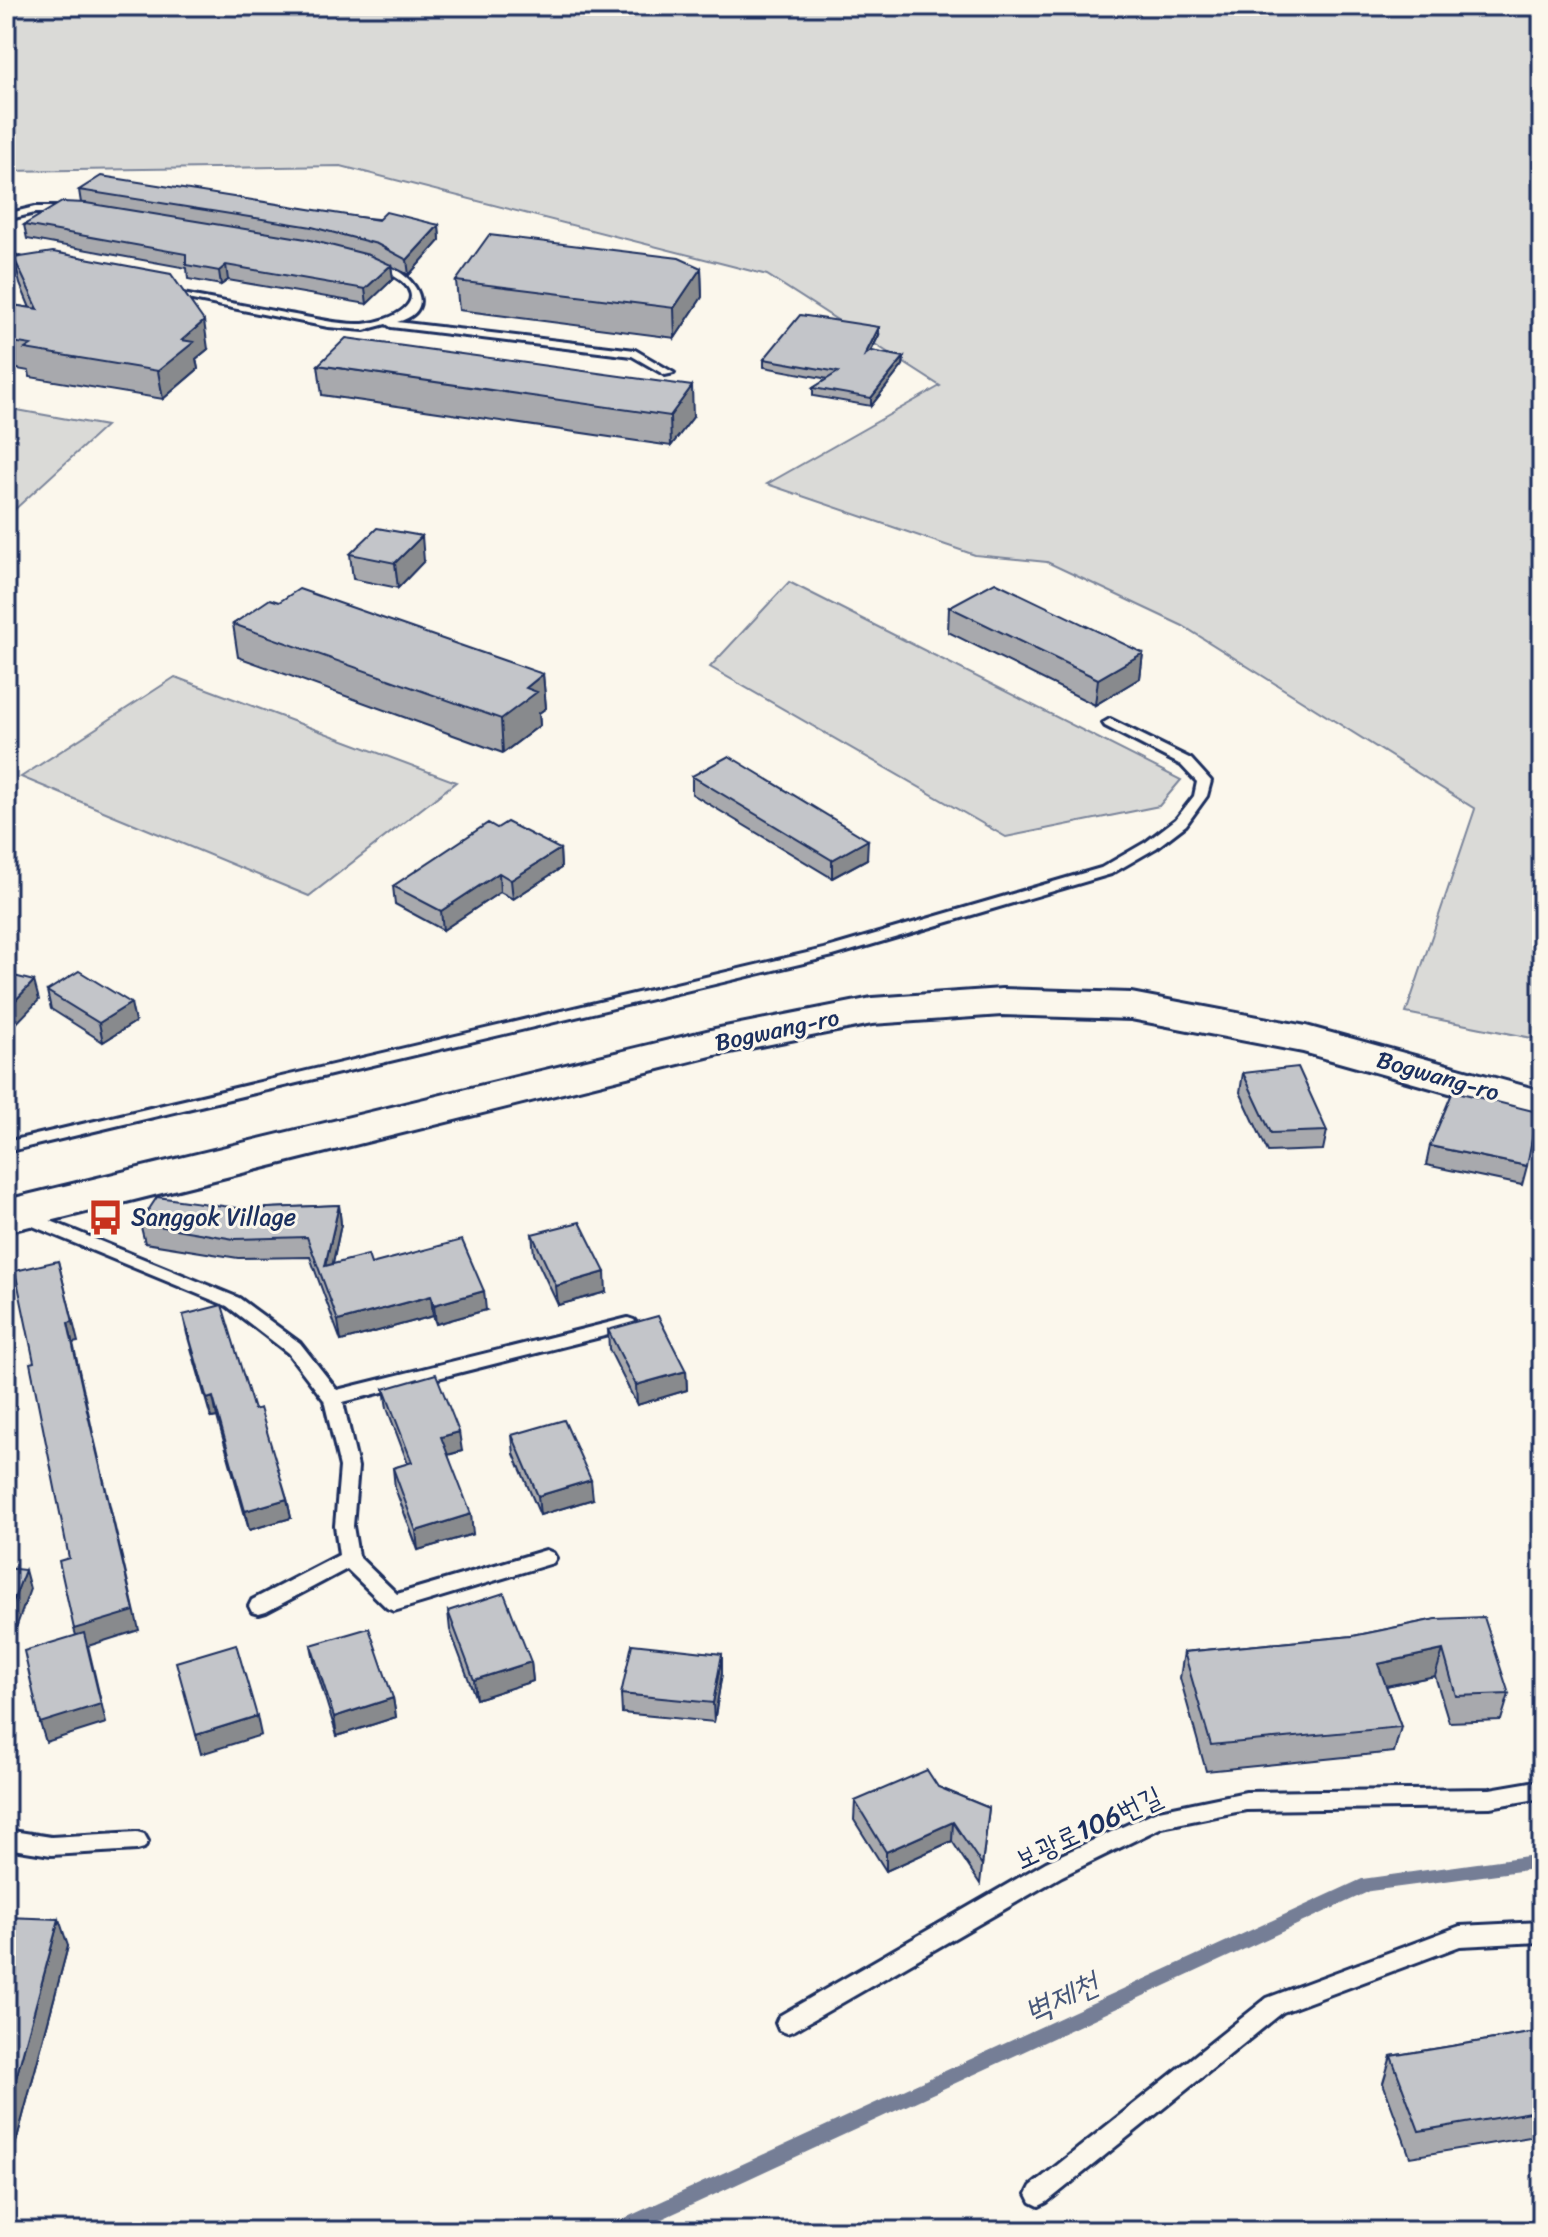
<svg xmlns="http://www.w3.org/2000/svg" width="1548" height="2237" font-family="Sriracha,'Poor Story',sans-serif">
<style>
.green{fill:#dadad7;stroke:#7a849a;stroke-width:2}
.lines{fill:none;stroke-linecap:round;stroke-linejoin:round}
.stream{fill:#747e96;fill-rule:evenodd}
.service-casing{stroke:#1b2f5e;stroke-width:6}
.secondary-casing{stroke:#1b2f5e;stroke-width:6}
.service{fill:#fbf7ec;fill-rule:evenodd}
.secondary{fill:#fbf7ec;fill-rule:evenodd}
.wall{fill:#a8a9ad;stroke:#1b2f5e;stroke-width:2}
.shaded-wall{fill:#888a8d;stroke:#1b2f5e;stroke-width:2}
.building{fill:#c3c5c9;stroke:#1b2f5e;stroke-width:2}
.labels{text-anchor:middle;stroke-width:6;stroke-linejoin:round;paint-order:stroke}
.street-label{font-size:24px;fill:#1b2f5e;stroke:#fbf7ec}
.poi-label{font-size:24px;fill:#1b2f5e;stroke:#fbf7ec;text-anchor:start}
.near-street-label{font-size:28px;fill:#1b2f5e;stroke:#fbf7ec}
.near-water-label{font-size:32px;font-style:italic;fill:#47577a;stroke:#fbf7ec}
</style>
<rect width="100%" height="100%" fill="#fbf7ec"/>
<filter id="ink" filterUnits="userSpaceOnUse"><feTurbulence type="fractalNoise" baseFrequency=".0125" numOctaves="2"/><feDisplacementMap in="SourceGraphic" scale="16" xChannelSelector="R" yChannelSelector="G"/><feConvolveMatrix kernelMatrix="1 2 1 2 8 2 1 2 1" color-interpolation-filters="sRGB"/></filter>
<g filter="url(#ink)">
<path class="green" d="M 6,6 L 1542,6 L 1542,1040 L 1406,1013 L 1475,809 L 1183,626 L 1047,562 L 975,555 L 767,484 L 940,386 L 767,275 L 341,166 L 6,171 Z
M 6,408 L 106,426 L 12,512 L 6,511 Z
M 789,582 L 1181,780 L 1159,806 L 1006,837 L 710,667 Z
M 175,677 L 456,782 L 309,896 L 21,777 Z"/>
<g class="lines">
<path class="stream" d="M 1542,1854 L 1542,1868 L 1370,1891 L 636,2231 L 607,2231 L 610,2225 L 1362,1879 Z"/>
<defs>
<path id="service" d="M 35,207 L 67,207 L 72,210 L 67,213 L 35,213 L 6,220 L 6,214 Z
M 6,253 L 38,264 L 40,266 L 35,269 L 6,259 Z
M 371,263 C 404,262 447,309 397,322 L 635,350 L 674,373 L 665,375 L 632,356 L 391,327 L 386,324 L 364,330 L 328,327 L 162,294 L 167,291 C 208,299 248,306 289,314 C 313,318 339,325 363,324 C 390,322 436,301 394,276 C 387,272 378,270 371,267 Z
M 1110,719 L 1191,759 L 1211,781 L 1207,796 L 1186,825 L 1156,848 L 1111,874 L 833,956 L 6,1152 L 6,1142 L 824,949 L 1101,868 L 1146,842 L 1176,819 L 1194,796 L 1197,782 L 1181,765 L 1105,726 L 1103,723 Z
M 24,1210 L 239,1298 L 300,1343 L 337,1390 L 628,1318 L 634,1320 L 637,1324 L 634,1328 L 628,1330 L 343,1402 L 358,1467 L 353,1526 L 358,1556 L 397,1594 L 546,1550 L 553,1553 L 556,1558 L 553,1563 L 394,1611 L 387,1608 L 347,1569 L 266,1612 L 259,1614 L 252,1612 L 249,1606 L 252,1600 L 339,1555 L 335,1526 L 340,1467 L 324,1400 L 288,1353 L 227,1306 L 18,1220 L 16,1216 Z
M 1542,1780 L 1542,1798 L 1490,1807 L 1246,1810 L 1162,1827 L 1062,1876 L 795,2030 L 787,2033 L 779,2030 L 776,2023 L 779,2016 L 1046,1862 L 1159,1810 L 1246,1792 L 1490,1789 Z
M 6,1830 L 51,1837 L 137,1832 L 144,1834 L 148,1841 L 144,1848 L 137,1850 L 51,1855 L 6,1848 Z
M 1542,1922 L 1542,1942 L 1460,1946 L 1283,2012 L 1047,2202 L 1039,2206 L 1031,2202 L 1027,2194 L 1031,2186 L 1267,1998 L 1460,1926 Z"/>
<path id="secondary" d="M 1002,989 L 1131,993 L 1306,1026 L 1542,1091 L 1542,1119 L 1303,1052 L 1131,1019 L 1002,1015 L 872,1024 L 715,1055 L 6,1232 L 6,1200 L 715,1029 L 872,998 Z"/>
</defs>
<use href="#service" class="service-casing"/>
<use href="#secondary" class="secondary-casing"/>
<use href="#service" class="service"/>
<use href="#secondary" class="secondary"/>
</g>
<path class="wall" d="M 79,190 L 439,225 L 440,240 L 409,275 L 391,266 L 393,279 L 367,304 L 228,280 L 221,285 L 188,279 L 187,268 L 27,239 L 24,225 L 81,203 Z
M 14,258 L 208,349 L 196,359 L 198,369 L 163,399 L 30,377 L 29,371 L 6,367 L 6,304 L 30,308 L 20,284 Z
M 701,268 L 702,297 L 675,338 L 459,310 L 456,281 Z
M 879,335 L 871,351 L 904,357 L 903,365 L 871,406 L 813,396 L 813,388 L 828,379 L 764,367 L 764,359 Z
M 318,365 L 693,417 L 671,446 L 322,395 Z
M 350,554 L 424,561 L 398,588 L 353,579 Z
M 279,602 L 543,674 L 546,708 L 539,713 L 540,725 L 503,753 L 238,657 L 233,624 Z
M 949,607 L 1143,653 L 1140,678 L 1095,705 L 948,632 Z
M 692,776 L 867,859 L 832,878 L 692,794 Z
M 497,828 L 560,849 L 561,868 L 513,899 L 500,892 L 443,930 L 395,904 L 393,886 Z
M 47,991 L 135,1022 L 103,1042 L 51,1009 Z
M 1243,1073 L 1327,1131 L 1323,1150 L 1268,1152 L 1240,1092 Z
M 1430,1146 L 1527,1166 L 1522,1185 L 1426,1165 Z
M 339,1205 L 341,1224 L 333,1264 L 371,1264 L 486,1310 L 436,1324 L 433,1316 L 341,1341 L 310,1257 L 238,1258 L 145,1243 L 140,1223 L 245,1209 Z
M 532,1234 L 606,1292 L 558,1305 L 534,1254 Z
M 183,1315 L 254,1410 L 287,1499 L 291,1518 L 249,1530 L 217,1417 L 211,1418 L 187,1334 Z
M 608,1330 L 686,1371 L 687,1390 L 637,1405 L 609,1349 Z
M 384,1389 L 462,1451 L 448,1455 L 473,1534 L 418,1550 L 395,1488 L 393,1468 L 408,1464 L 387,1408 Z
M 512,1435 L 593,1499 L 540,1515 L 514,1454 Z
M 448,1611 L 531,1662 L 533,1681 L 476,1699 L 450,1630 Z
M 1436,1619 L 1509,1694 L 1501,1720 L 1449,1722 L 1435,1676 L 1386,1686 L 1401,1727 L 1394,1752 L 1206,1771 L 1180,1678 L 1184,1652 L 1353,1636 Z
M 311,1645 L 393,1698 L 396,1717 L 337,1736 L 315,1665 Z
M 722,1654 L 722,1673 L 714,1722 L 622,1713 L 621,1694 Z
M 938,1787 L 989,1808 L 980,1884 L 952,1841 L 886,1871 L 854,1820 L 855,1801 Z
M 6,1917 L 68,1946 L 15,2146 L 6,2145 Z
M 1542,2031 L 1542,2135 L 1410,2157 L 1383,2083 L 1391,2056 Z"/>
<path class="shaded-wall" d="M 439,225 L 440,240 L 409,275 L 407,260 Z
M 226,265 L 228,280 L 221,285 L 219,271 Z
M 391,265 L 393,279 L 367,304 L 365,289 Z
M 701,268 L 702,297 L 675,338 L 674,308 Z
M 204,321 L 208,349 L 196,359 L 198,369 L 163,399 L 158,371 L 182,340 Z
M 879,327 L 879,335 L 865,363 L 865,355 Z
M 904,357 L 903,365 L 871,406 L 871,398 Z
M 692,386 L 693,417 L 671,446 L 670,416 Z
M 422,536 L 424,561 L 398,588 L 395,563 Z
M 1143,653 L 1140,678 L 1095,705 L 1098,679 Z
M 543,674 L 546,708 L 539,713 L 540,725 L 503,753 L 501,719 L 526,688 Z
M 868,840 L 867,859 L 832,878 L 832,860 Z
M 560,849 L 561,868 L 513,899 L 511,880 Z
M 499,873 L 500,892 L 443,930 L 441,911 Z
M 34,981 L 39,1000 L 6,1034 L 6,1010 Z
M 131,1003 L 135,1022 L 103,1042 L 99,1023 Z
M 339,1205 L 341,1224 L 328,1286 L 325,1266 Z
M 58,1261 L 78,1342 L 73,1343 L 94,1438 L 139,1630 L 88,1646 L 106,1723 L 46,1742 L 40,1723 L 80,1648 L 74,1629 L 89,1419 L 68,1323 Z
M 605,1272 L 606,1292 L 558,1305 L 556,1286 Z
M 484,1291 L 486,1310 L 436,1324 L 434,1305 Z
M 431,1296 L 433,1316 L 341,1341 L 338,1321 Z
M 686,1371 L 687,1390 L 637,1405 L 636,1385 Z
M 213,1397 L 217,1417 L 211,1418 L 207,1399 Z
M 459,1432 L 462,1451 L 443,1456 L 441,1437 Z
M 591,1480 L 593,1499 L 540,1515 L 538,1496 Z
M 287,1499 L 291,1518 L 249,1530 L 245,1511 Z
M 471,1514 L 473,1534 L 418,1550 L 416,1531 Z
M 25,1570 L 30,1589 L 6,1656 L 6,1620 Z
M 1443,1650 L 1435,1676 L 1371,1689 L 1378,1664 Z
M 722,1654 L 722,1673 L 714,1722 L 713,1703 Z
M 531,1662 L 533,1681 L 476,1699 L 474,1680 Z
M 393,1698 L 396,1717 L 337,1736 L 334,1717 Z
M 257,1716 L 261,1735 L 201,1754 L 196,1735 Z
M 953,1822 L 952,1841 L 886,1871 L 886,1852 Z
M 59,1919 L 68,1946 L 15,2146 L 6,2122 L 6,2115 Z"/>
<path class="building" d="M 101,176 L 378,220 L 386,212 L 439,225 L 407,260 L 377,244 L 312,227 L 79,190 Z
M 62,202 L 86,203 L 306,239 L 369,255 L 391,265 L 365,289 L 226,265 L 219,271 L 186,265 L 186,254 L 24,225 Z
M 489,235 L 679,258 L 701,268 L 674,308 L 456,281 Z
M 53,252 L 171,274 L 204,321 L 182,340 L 194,342 L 158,371 L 25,349 L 31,345 L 6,341 L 6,304 L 38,309 L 14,258 Z
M 800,315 L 879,327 L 865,355 L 871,351 L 904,357 L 871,398 L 813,388 L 838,372 L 764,359 Z
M 346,338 L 692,386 L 670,416 L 318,365 Z
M 377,528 L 422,536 L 395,563 L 350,554 Z
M 995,582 L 1143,653 L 1098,679 L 949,607 Z
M 299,589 L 543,674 L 526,688 L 537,692 L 501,719 L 233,624 L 270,599 L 279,602 Z
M 729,756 L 868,840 L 832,860 L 692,776 Z
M 507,822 L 560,849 L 511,880 L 499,873 L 441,911 L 393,886 L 488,823 L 497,828 Z
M 79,971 L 131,1003 L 99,1023 L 47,991 Z
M 6,974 L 34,981 L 6,1010 Z
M 1298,1067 L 1327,1131 L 1271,1133 L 1243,1073 Z
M 1453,1091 L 1537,1112 L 1527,1166 L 1430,1146 Z
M 157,1197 L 245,1209 L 339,1205 L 325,1266 L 368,1255 L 371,1264 L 462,1240 L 484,1291 L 434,1305 L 431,1296 L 338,1321 L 307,1237 L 234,1239 L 140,1223 Z
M 580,1222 L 605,1272 L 556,1286 L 532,1234 Z
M 58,1261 L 73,1322 L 68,1323 L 89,1419 L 134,1611 L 74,1629 L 59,1561 L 69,1558 L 30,1363 L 34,1362 L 15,1271 Z
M 222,1305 L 254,1410 L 260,1408 L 287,1499 L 245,1511 L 213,1397 L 207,1399 L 183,1315 Z
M 658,1316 L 686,1371 L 636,1385 L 608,1330 Z
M 436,1374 L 459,1432 L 441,1437 L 471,1514 L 416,1531 L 393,1468 L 412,1462 L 384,1389 Z
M 564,1420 L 591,1480 L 538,1496 L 512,1435 Z
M 6,1568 L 25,1570 L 6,1620 Z
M 504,1593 L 531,1662 L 474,1680 L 448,1611 Z
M 1484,1617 L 1509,1694 L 1456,1696 L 1443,1650 L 1378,1664 L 1401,1727 L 1211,1745 L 1184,1652 L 1353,1636 L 1436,1619 Z
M 369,1628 L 393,1698 L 334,1717 L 311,1645 Z
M 84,1633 L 101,1704 L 40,1723 L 24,1651 Z
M 236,1644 L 257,1716 L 196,1735 L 176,1662 Z
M 632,1644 L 722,1654 L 713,1703 L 621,1694 Z
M 927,1770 L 938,1787 L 989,1808 L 982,1865 L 953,1822 L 886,1852 L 855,1801 Z
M 6,1917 L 59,1919 L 6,2115 Z
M 1542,2031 L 1542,2110 L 1419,2131 L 1391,2056 Z"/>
</g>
<defs>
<symbol id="bus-bare" viewBox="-9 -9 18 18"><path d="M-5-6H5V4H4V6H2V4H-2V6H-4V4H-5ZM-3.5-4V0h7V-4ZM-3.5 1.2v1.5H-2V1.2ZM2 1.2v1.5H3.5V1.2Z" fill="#c8321e" stroke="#fbf7ec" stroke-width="2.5" paint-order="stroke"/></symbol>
</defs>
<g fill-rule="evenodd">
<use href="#bus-bare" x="80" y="1192" width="51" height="51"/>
</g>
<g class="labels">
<g class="street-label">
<text transform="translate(777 1030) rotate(-12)" y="8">Bogwang-ro</text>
<text transform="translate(1438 1076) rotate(16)" y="8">Bogwang-ro</text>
</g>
<g class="poi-label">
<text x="131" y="1225">Sanggok Village</text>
</g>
<g class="near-street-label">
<text transform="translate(1088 1827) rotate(-25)" y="10">보광로106번길</text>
</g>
<g class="near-water-label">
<text transform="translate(1061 1997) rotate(-25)" y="11">벽제천</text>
</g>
</g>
<rect width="1548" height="2237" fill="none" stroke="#fbf7ec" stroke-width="32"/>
<rect x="16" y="16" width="1516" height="2205" fill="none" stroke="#1b2f5e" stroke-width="3" filter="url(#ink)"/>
</svg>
